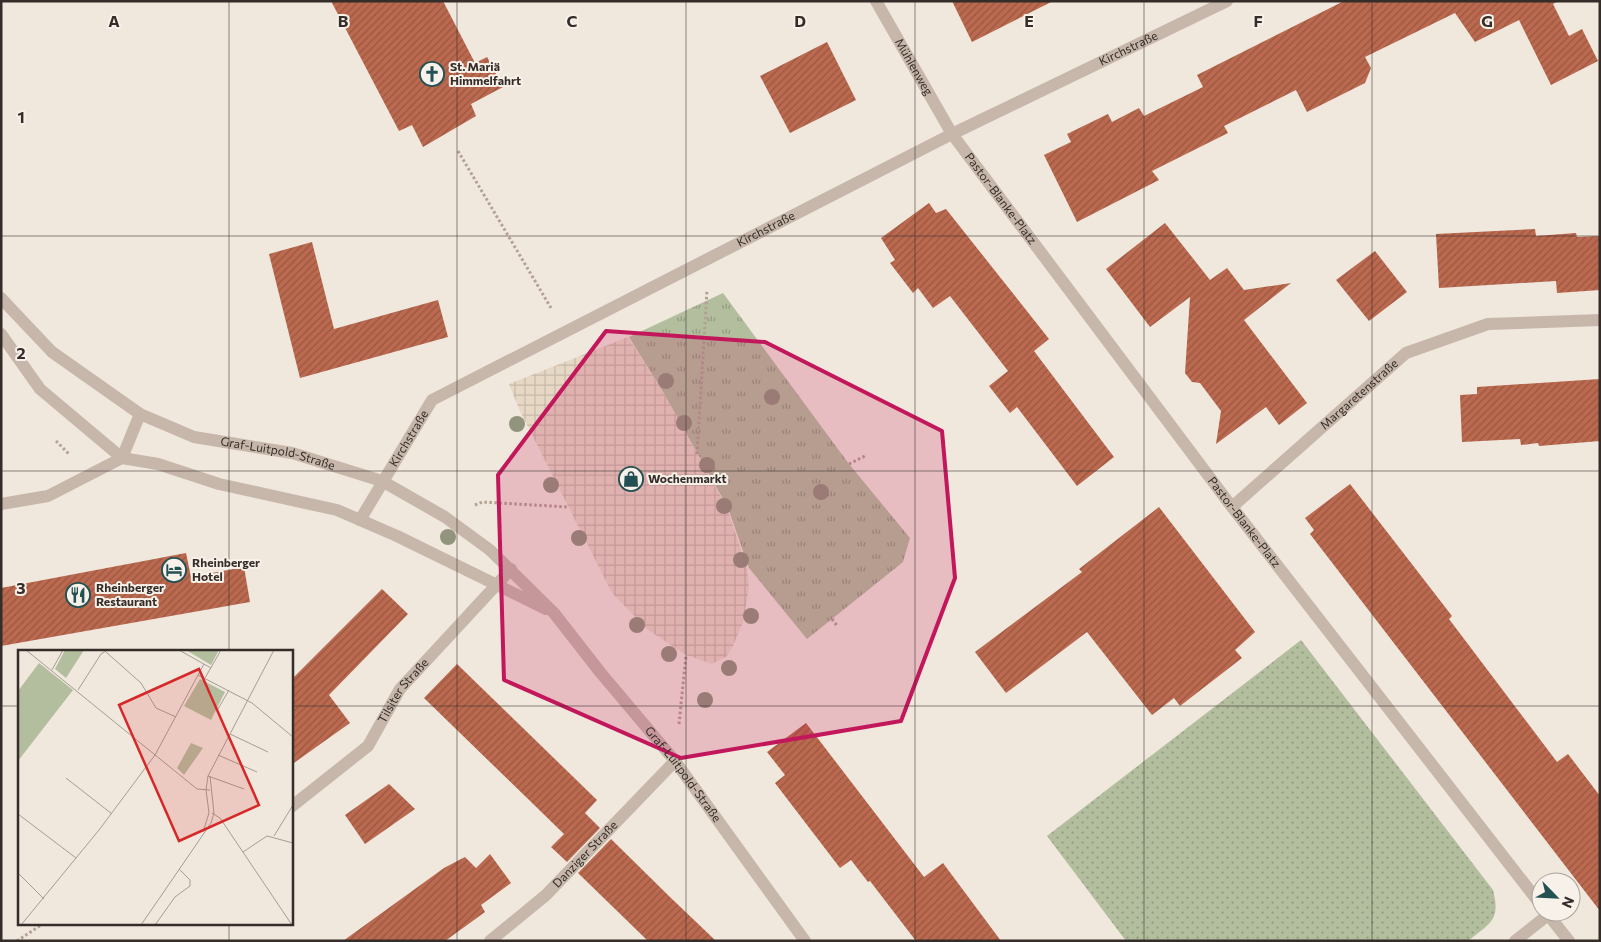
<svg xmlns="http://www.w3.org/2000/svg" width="1601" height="942" font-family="Commissioner,sans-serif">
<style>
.grass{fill:url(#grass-dots)}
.park{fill:url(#park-tufts)}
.plaza{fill:url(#plaza-grid)}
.building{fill:url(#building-hatch)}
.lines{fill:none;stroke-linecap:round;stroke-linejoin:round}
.path{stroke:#b3a194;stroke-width:3;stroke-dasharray:2.5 2.5;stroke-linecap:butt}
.minor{stroke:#c7b7aa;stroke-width:12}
.tree{fill:#92947d}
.marked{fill:#c2185b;fill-opacity:0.2;stroke:#c2185b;stroke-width:4;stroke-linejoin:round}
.grid{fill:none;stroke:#352d29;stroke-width:1;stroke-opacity:0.55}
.labels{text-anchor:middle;stroke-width:4;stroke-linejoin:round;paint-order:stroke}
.street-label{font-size:12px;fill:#352d29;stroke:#f8f1e9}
.poi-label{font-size:12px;font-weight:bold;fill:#352d29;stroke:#f8f1e9;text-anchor:start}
.inset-road{fill:none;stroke:#a59d95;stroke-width:1}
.view{fill:#d62828;fill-opacity:0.15;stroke:#d62828;stroke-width:2.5}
.inset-edge{fill:none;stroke:#352d29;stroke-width:2.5}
.grid-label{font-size:16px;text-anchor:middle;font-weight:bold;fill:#352d29;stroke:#f8f1e9;stroke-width:4;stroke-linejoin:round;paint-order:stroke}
</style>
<defs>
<pattern id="grass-dots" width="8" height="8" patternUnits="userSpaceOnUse" patternTransform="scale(1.25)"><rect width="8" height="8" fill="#b3be9e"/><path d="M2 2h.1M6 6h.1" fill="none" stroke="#929b81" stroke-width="1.8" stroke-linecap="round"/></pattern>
<pattern id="park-tufts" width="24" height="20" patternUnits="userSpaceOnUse" patternTransform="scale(1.25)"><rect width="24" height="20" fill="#b3be9e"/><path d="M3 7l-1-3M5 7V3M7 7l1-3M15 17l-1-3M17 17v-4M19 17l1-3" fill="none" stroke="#929b81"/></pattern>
<pattern id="plaza-grid" width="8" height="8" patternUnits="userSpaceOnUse" patternTransform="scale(1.25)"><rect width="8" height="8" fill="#e7d8c5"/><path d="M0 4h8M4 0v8" fill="none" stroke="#c7baa9"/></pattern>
<pattern id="building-hatch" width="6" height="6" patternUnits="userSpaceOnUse" patternTransform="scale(1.25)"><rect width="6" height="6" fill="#bb694f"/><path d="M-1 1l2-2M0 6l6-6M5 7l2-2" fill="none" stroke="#995742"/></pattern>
</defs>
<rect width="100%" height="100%" fill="#f0e7dd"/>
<path class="grass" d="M 1301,640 L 1493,890 C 1501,921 1490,923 1468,941 L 1126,941 L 1047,836 Z"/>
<path class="park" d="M 723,293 L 849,464 L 910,538 L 903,562 L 807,639 L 749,568 L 728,508 L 663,392 L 629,337 Z"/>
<path class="plaza" d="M 628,337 L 663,392 L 727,508 L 747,568 L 749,588 L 743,622 L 733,646 L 726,657 L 712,664 L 686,655 L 648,630 L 612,593 L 519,409 L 509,384 Z"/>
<path class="building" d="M 331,1 L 443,1 L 475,63 L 487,57 L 503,87 L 471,104 L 476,116 L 423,147 L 412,125 L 399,131 Z
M 952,1 L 1053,1 L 972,42 Z
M 1344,1 L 1558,1 L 1553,4 L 1569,36 L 1582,29 L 1598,61 L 1551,85 L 1519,20 L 1475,42 L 1455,13 L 1365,57 L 1371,68 L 1365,83 L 1307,112 L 1296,90 L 1224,126 L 1228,133 L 1152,171 L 1159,180 L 1077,222 L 1044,155 L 1071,142 L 1067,134 L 1108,114 L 1112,122 L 1139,108 L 1144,116 L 1203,87 L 1197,75 Z
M 827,42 L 856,100 L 790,133 L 760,76 Z
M 929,203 L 936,213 L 946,209 L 1049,339 L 1034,351 L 1114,457 L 1077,486 L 1017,407 L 1010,413 L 989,386 L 1008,371 L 950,296 L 933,308 L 918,288 L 913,293 L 890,263 L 895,260 L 881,238 Z
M 1165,223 L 1210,280 L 1227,268 L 1244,290 L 1291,283 L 1244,320 L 1307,403 L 1279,425 L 1266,407 L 1216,444 L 1221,411 L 1200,383 L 1192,382 L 1185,373 L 1190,297 L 1150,327 L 1106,269 Z
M 1535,229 L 1536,236 L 1576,233 L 1577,237 L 1600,236 L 1600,290 L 1557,293 L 1556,281 L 1439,288 L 1436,234 Z
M 312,242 L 334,329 L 438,300 L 448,337 L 300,378 L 269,254 Z
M 1375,251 L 1407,292 L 1369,321 L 1336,280 Z
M 1600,379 L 1600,441 L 1539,446 L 1538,443 L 1521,445 L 1520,439 L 1462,442 L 1460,395 L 1477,394 L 1477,387 Z
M 1350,484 L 1452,616 L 1449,619 L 1557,762 L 1568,754 L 1600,796 L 1600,911 L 1310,534 L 1314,530 L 1305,518 Z
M 1159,507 L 1255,632 L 1235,650 L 1242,658 L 1180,706 L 1174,698 L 1152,715 L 1087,632 L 1006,693 L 975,652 L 1082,572 L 1079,569 Z
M 186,553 L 191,577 L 244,567 L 250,602 L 1,646 L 1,588 Z
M 382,589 L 408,614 L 329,695 L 350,723 L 291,765 L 291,680 Z
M 457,664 L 597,800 L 585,813 L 600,828 L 567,862 L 551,847 L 564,834 L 424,698 Z
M 806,723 L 924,877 L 943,863 L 1001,941 L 916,941 L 870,881 L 868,882 L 851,860 L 840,868 L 775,783 L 785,775 L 767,752 Z
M 389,784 L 415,809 L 365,844 L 345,815 Z
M 611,839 L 671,898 L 716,941 L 648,941 L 578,873 Z
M 490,854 L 511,883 L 481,905 L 485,912 L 445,941 L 343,941 L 444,868 L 465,857 L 476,868 Z"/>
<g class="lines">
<path class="path" d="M 458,151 L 551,308
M 56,441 L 69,454
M 697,454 L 707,290
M 849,464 L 865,456
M 475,505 L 482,502 L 568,507
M 832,619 L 838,627
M 679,724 L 686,655
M 17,941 L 44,923"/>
<g class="minor">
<path id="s1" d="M 876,1 L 952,134 L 1232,507 L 1541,905"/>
<path id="s2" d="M 1,298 L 52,352 L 140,414 L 194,437 L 292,453 L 382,481 L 445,517 L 490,550 L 554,613 L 600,672 L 675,761 L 805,941"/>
<path d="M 1,334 L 40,389 L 122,458 L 158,464 L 219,484 L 337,510 L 397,536 L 546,609"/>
<path d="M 1,504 L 48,496 L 122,458 L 140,414"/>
<path id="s3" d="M 1232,507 L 1406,353 L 1488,324 L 1600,320"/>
<path id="s4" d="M 360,520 L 432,400 L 952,134 L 1227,1"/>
<path id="s5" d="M 291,807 L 368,746 L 400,689 L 511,569"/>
<path d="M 1546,912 L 1569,941"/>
<path id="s6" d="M 490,941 L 546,895 L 675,761"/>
<path d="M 1515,941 L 1548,915"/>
</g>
</g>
<g class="tree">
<circle cx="666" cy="381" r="8"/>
<circle cx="772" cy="397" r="8"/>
<circle cx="684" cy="423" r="8"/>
<circle cx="517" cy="424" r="8"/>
<circle cx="707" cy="465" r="8"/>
<circle cx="551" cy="485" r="8"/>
<circle cx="821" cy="492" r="8"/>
<circle cx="724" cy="506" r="8"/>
<circle cx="448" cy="537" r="8"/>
<circle cx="579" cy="538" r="8"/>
<circle cx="741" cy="560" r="8"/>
<circle cx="751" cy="616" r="8"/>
<circle cx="637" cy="625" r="8"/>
<circle cx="669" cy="654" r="8"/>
<circle cx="729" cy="668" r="8"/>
<circle cx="705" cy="700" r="8"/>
</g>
<path class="marked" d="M 606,331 L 765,342 L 942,431 L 955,578 L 901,721 L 681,758 L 504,680 L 498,475 Z"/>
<path class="grid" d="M 229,1 L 229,651M 457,1 L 457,941M 686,1 L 686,941M 915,1 L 915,941M 1144,1 L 1144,941M 1372,1 L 1372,941M 1,236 L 1600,236M 1,471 L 1600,471M 1,706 L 19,706M 291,706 L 1600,706M 229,923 L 229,941"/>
<defs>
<symbol id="church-ring" viewBox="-11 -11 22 22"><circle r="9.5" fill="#f8f1e9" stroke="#225053" stroke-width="1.5"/><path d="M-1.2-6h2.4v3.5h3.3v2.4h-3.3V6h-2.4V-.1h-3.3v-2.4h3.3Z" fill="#225053"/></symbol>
<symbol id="shop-ring" viewBox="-11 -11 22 22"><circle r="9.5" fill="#f8f1e9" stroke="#225053" stroke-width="1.5"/><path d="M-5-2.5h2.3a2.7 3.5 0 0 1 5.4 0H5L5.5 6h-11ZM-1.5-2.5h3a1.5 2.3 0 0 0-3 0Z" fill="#225053"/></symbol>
<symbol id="hotel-ring" viewBox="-11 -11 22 22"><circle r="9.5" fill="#f8f1e9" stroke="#225053" stroke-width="1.5"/><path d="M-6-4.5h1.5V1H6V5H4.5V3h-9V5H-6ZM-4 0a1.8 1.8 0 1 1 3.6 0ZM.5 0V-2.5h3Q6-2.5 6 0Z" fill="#225053"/></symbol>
<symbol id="restaurant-ring" viewBox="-11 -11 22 22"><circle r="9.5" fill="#f8f1e9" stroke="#225053" stroke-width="1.5"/><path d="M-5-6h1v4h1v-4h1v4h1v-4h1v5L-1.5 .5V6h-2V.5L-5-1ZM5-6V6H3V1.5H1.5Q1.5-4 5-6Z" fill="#225053"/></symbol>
</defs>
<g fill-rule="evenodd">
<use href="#church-ring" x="418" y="60" width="28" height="28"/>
<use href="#shop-ring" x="617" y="465" width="28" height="28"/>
<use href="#hotel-ring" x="160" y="556" width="28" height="28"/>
<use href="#restaurant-ring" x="64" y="581" width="28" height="28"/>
</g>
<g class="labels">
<g class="street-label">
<text dy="4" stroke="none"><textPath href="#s4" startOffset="920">Kirchstraße</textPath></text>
<text dy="4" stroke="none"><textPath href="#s1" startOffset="76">Mühlenweg</textPath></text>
<text dy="4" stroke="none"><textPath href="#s1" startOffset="234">Pastor-Blanke-Platz</textPath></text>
<text dy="4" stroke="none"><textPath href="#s4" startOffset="515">Kirchstraße</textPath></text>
<text dy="4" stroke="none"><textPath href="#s3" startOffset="170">Margaretenstraße</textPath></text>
<text dy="4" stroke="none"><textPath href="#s4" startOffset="95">Kirchstraße</textPath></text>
<text dy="4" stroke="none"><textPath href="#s2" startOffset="326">Graf-Luitpold-Straße</textPath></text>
<text dy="4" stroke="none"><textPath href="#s1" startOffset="639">Pastor-Blanke-Platz</textPath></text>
<text dy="4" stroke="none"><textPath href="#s5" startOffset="164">Tilsiter Straße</textPath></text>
<text dy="4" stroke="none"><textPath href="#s2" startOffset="859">Graf-Luitpold-Straße</textPath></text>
<text dy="4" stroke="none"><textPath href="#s6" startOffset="129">Danziger Straße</textPath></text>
</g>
<g class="poi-label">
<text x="450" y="71">St. Mariä<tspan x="450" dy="14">Himmelfahrt</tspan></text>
<text x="648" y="483">Wochenmarkt</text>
<text x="192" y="567">Rheinberger<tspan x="192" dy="14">Hotel</tspan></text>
<text x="96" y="592">Rheinberger<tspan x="96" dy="14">Restaurant</tspan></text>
</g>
</g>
<g transform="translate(18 650)">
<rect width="275" height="275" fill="#f0e7dd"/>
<path d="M 47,0 L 66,0 L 48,28 L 37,19 ZM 168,0 L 201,0 L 193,15 ZM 182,29 L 207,42 L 193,70 L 166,56 Z" fill="#b3be9e"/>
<path d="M 21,13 L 55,40 L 0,111 L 0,41 Z" fill="#b3be9e"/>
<path d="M 173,93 L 185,98 L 166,125 L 159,118 Z" fill="#b3be9e"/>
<path class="inset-road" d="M 8,0 L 179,139 L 192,140M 161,0 L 193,18M 88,2 L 123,33 L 138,58 L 158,67M 34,20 L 45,0M 180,25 L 234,53 L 275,87M 187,28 L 203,0M 60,40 L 83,4 L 89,0M 200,59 L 211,40M 212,84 L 250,102M 200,105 L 239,122M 190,126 L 226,139M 48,128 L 94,164M 194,163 L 202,168 L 274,275M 0,164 L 58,208M 185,182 L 191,163 L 188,140 L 190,126 L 256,0M 256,186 L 275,155M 225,202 L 249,186 L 275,193M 0,223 L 26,249M 3,275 L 81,180 L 137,105 L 186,14M 123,275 L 193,173 L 196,163 L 192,126M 137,275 L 157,247 L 172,236 L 172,230 L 161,219"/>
<path class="view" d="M 181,19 L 241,155 L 161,191 L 101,55 Z"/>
<rect width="275" height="275" class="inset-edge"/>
</g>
<g class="grid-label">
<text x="114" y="27">A</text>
<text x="343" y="27">B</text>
<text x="572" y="27">C</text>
<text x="800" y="27">D</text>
<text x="1029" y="27">E</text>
<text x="1258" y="27">F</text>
<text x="1487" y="27">G</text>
<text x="21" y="123">1</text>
<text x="21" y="359">2</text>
<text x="21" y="594">3</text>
</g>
<rect width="1601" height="942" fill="none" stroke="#352d29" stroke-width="5"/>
<g transform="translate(1556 897) rotate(114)"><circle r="24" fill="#f8f1e9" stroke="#aaa39c"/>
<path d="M0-4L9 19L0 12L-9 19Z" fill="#225053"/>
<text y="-8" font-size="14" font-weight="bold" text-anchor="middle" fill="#352d29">N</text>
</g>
</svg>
